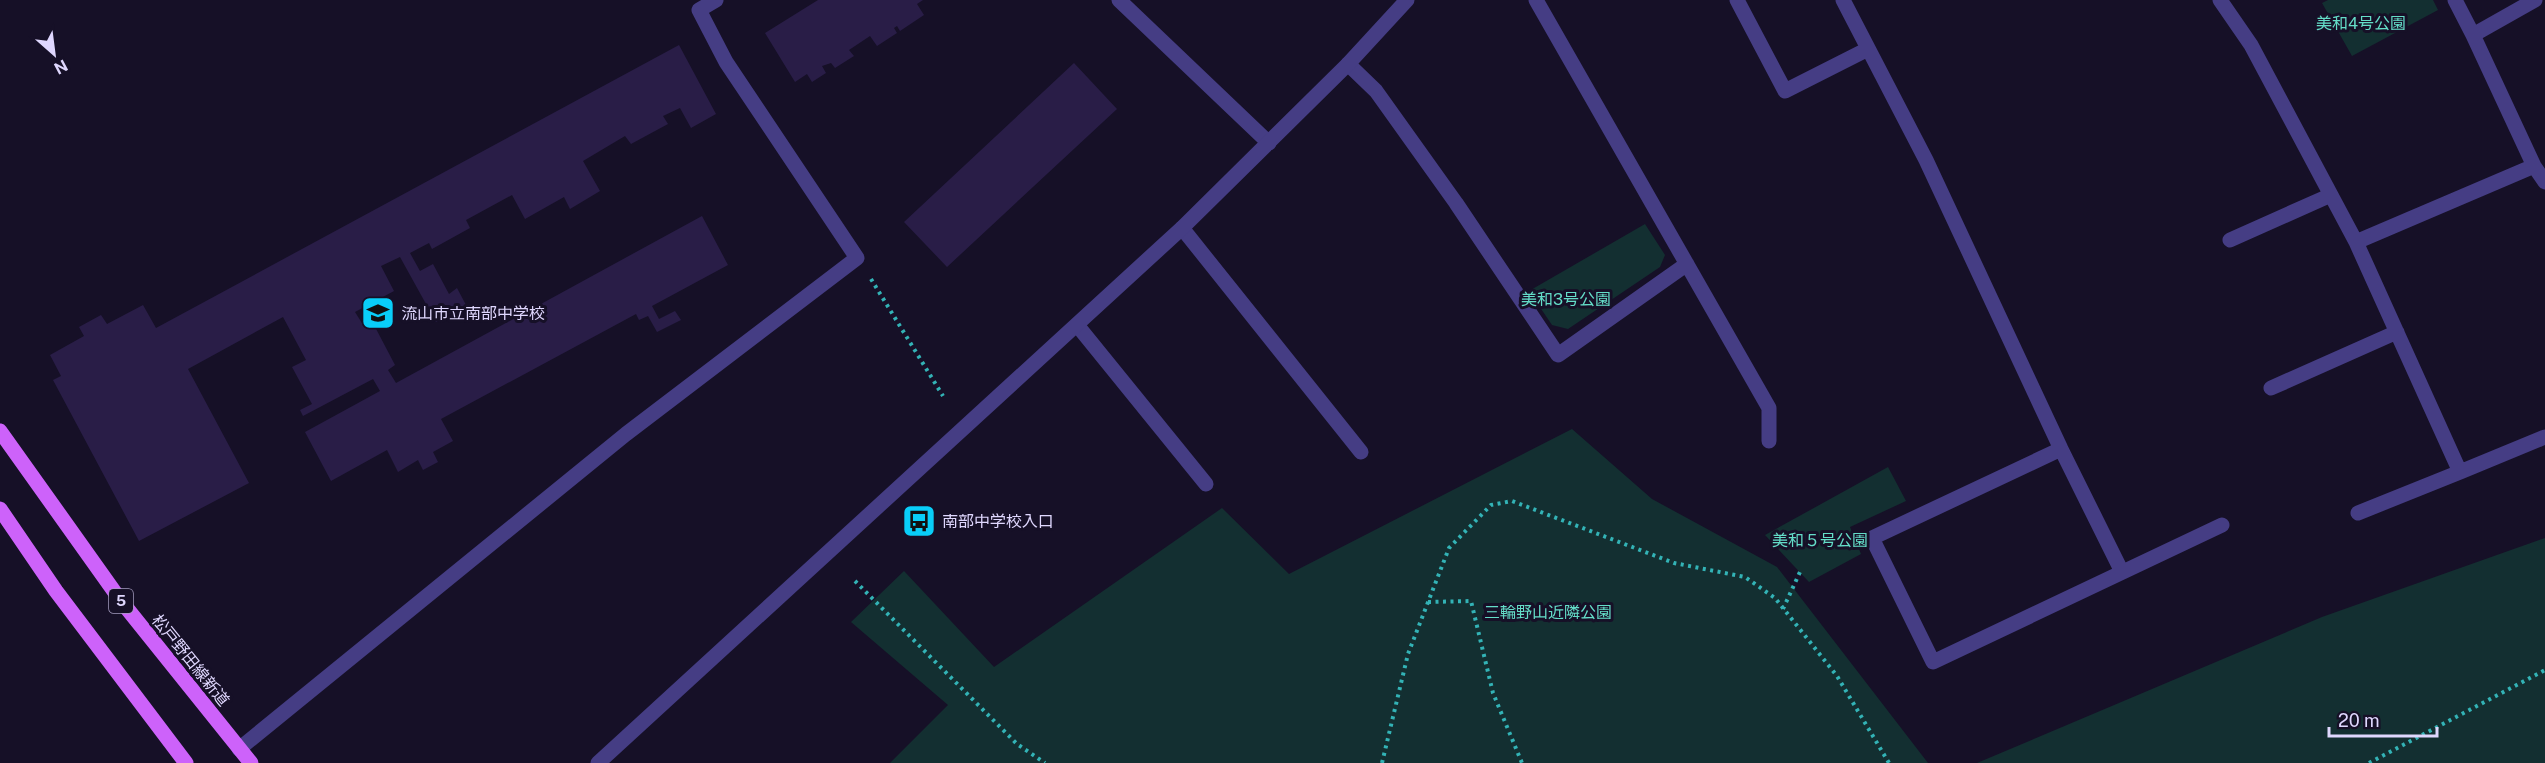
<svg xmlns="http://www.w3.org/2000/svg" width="2545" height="763" font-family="'Public Sans','Noto Sans JP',sans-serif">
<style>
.green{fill:#132f31}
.building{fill:#291d47}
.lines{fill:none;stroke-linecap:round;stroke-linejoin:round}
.path{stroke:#33b3b6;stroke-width:4;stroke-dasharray:3 4.5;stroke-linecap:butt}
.minor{stroke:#453d84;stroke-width:15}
.tertiary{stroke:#453d84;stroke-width:15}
.primary{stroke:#cd62fa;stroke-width:15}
.labels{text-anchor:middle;stroke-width:6;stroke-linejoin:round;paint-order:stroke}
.shield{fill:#161027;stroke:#a39bbe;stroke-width:1.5}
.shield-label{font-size:15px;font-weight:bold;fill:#dfd7fe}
.park-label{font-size:16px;fill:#64ddc8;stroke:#161027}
.poi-label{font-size:16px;fill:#dfd7fe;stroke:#161027;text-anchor:start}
.street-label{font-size:16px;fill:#dfd7fe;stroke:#161027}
</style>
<rect width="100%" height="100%" fill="#161027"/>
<path class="green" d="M 2328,0 L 2433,0 L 2438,10 L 2352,56 L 2322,3 Z
M 1645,224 L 1665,255 L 1660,267 L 1568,329 L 1552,325 L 1529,291 Z
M 1572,429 L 1652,499 L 1777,567 L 1928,763 L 890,763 L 948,705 L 851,622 L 904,571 L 994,667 L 1222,508 L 1289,574 Z
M 1888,467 L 1906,501 L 1850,527 L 1861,554 L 1809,582 L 1765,535 Z
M 2545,538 L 2545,763 L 1977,763 L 2322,617 Z"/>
<path class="building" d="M 818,0 L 923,0 L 917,4 L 924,15 L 900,31 L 897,26 L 894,28 L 897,33 L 877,46 L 870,36 L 849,50 L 854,56 L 835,68 L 831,63 L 822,66 L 826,73 L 812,82 L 807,74 L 795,82 L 765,33 Z
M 679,45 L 716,114 L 691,128 L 680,108 L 663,116 L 668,124 L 631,144 L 625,136 L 583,161 L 600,191 L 570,209 L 564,197 L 525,219 L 512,195 L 466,220 L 470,228 L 432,249 L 429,243 L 410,253 L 420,271 L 433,264 L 449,294 L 457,288 L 466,305 L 436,322 L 400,257 L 381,266 L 394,291 L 355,312 L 365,328 L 374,325 L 395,365 L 388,370 L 396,383 L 702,216 L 728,265 L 652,306 L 659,319 L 675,311 L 681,320 L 657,332 L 648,316 L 639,320 L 636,314 L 441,419 L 453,441 L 433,452 L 438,462 L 423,470 L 418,460 L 398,472 L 387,450 L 331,481 L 305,432 L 380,391 L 373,379 L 303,416 L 300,410 L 312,404 L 292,367 L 306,360 L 283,317 L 188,369 L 249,483 L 139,541 L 53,380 L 61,376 L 50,355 L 84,336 L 79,327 L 101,315 L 107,324 L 143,305 L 156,328 Z
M 1074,63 L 1117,109 L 947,267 L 904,222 Z"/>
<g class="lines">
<path class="path" d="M 871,279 L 943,396
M 855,581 L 1017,744 L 1045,763
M 1428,602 L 1471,601 L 1493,693 L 1522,763
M 1783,609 L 1800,572
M 1382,763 L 1408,654 L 1449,548 L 1491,505 L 1512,501 L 1674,563 L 1745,577 L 1775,598 L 1837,676 L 1889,763
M 2369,763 L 2545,670"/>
<path class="minor" d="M 1119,0 L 1269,143
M 1536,0 L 1769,408 L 1769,441
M 1737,0 L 1785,91 L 1868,49
M 1843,0 L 1926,160 L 2061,449 L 2122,572
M 2220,0 L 2251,45 L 2356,242 L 2534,166
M 2455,0 L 2473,35 L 2535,0
M 2473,35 L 2534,166 L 2545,182
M 1348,64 L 1376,91 L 1456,203 L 1558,355 L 1687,264
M 1182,228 L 1361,452
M 2230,240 L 2331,195
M 2356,242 L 2460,472 L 2545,437
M 1077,325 L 1206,484
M 2271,388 L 2397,332
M 2061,449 L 1872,538 L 1933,662 L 2222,525
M 2358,513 L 2460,472
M 239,749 L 626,434 L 857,258 L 726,62 L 699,10 L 716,0"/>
<path class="tertiary" d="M 598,763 L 1182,228 L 1348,64 L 1407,0"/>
<path class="primary" d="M 0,431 L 121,601 L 251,763
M 0,509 L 56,591 L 186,763"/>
</g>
<defs>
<symbol id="school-square" viewBox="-11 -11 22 22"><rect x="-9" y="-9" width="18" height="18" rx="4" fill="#09cef8" stroke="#161027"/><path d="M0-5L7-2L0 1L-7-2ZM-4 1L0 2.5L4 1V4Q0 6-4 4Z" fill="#111"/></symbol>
<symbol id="bus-square" viewBox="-11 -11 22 22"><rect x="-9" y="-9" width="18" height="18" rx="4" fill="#09cef8" stroke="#161027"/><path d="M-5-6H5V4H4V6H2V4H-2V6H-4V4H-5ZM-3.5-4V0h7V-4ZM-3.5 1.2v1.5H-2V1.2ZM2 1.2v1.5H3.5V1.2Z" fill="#111"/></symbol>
</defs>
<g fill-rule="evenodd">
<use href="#school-square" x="359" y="294" width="38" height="38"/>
<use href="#bus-square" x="900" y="502" width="38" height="38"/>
</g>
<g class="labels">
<rect class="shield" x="109" y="589" width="24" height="24" rx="4.5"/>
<g class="shield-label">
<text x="121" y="606">5</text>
</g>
<g class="park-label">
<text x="2361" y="29">美和4号公園</text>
<text x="1566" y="305">美和3号公園</text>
<text x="1820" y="546">美和５号公園</text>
<text x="1548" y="618">三輪野山近隣公園</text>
</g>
<g class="poi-label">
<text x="401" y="319">流山市立南部中学校</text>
<text x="942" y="527">南部中学校入口</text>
</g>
<g class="street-label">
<text transform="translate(191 660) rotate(51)" y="6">松戸野田線新道</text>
</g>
</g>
<g transform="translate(54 54) rotate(152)" stroke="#161027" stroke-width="4.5" paint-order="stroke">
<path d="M0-4.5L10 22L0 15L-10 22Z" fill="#dfd7fe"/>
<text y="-9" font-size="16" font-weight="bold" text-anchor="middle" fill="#dfd7fe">N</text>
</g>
<path d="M2329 727v9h108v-9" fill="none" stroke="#dfd7fe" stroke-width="3"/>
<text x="2338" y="727" font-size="18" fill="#dfd7fe" stroke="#161027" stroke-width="4.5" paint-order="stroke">20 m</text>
</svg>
